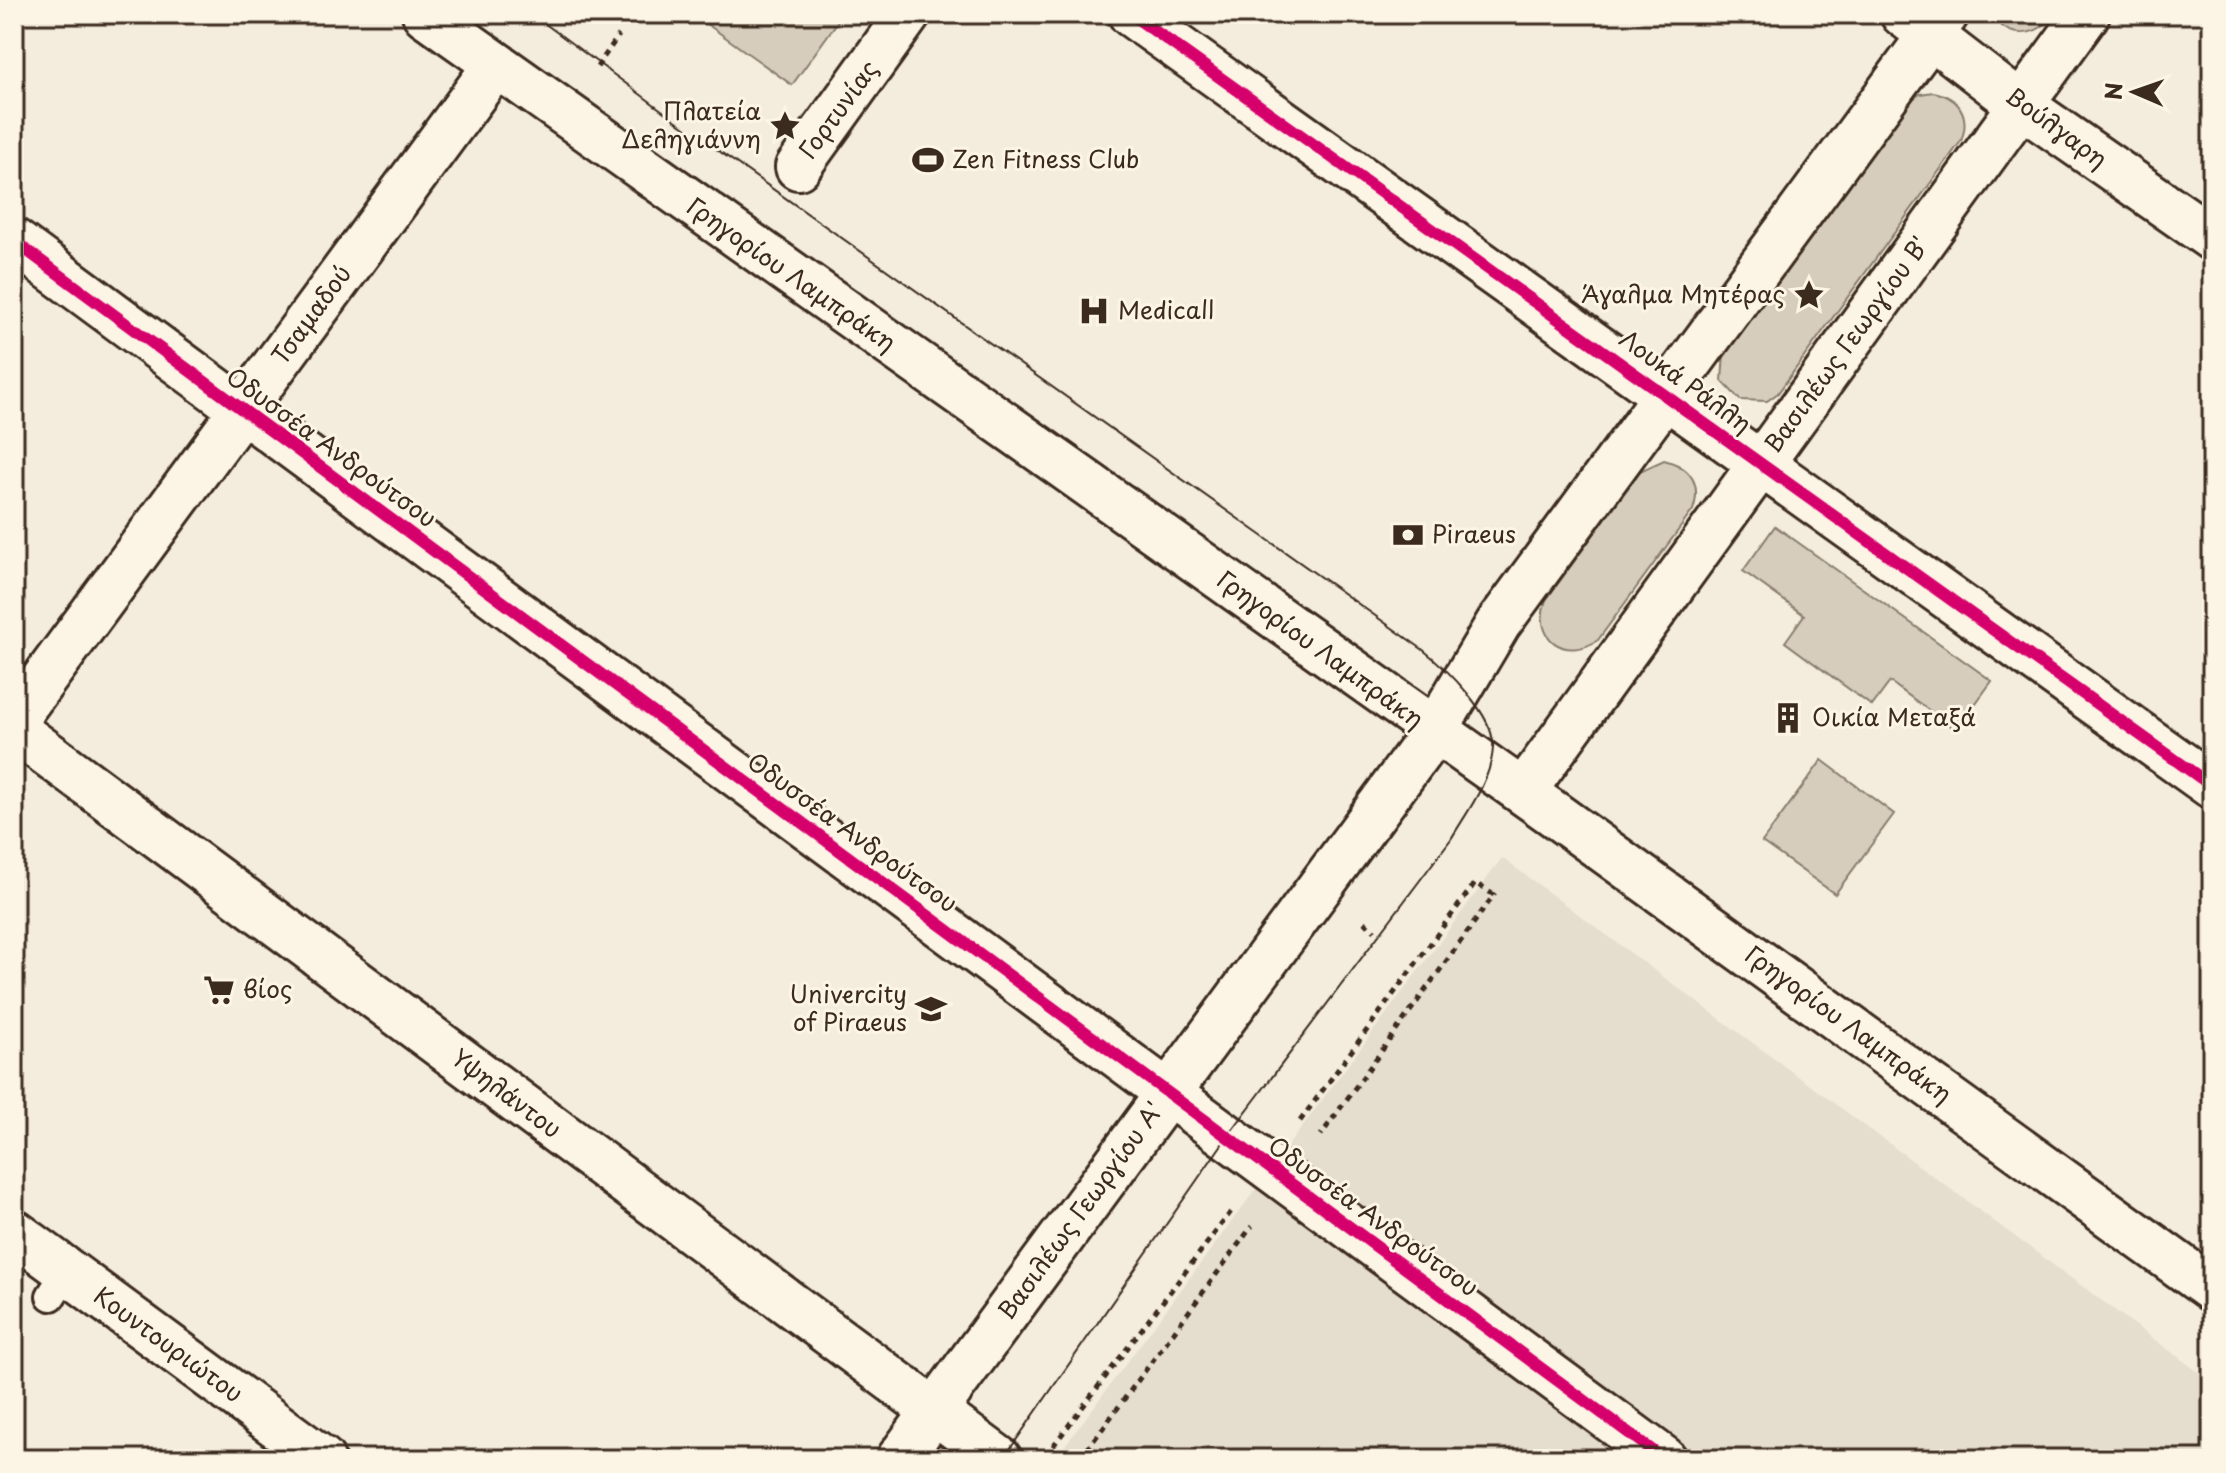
<svg xmlns="http://www.w3.org/2000/svg" width="2226" height="1473" font-family="'Playpen Sans',sans-serif">
<style>
.built{fill:#e5ddce}
.green{fill:#d6cdbd;stroke:#887c6e;stroke-width:2}
.lines{fill:none;stroke-linecap:round;stroke-linejoin:round}
.lane-casing{stroke:#3b2a1e;stroke-width:34}
.street-casing{stroke:#3b2a1e;stroke-width:50}
.secondary-casing{stroke:#3b2a1e;stroke-width:50}
.path{stroke:#3b2a1e;stroke-width:5;stroke-dasharray:6 6;stroke-linecap:butt}
.lane{stroke:#fcf5e5;stroke-width:28}
.street{stroke:#fcf5e5;stroke-width:44}
.secondary{stroke:#fcf5e5;stroke-width:44}
.tram{stroke:#3b2a1e;stroke-width:2}
.cycleway-casing{stroke:#fcf5e5;stroke-width:17}
.cycleway{stroke:#d6006c;stroke-width:12}
.labels{text-anchor:middle;stroke-width:6;stroke-linejoin:round;paint-order:stroke}
.street-label{font-size:24px;fill:#3b2a1e;stroke:#fcf5e5}
.poi-label{font-size:24px;fill:#3b2a1e;stroke:#fcf5e5;text-anchor:start}
</style>
<rect width="100%" height="100%" fill="#f4eddd"/>
<filter id="ink" filterUnits="userSpaceOnUse"><feTurbulence type="fractalNoise" baseFrequency=".0125" numOctaves="2"/><feDisplacementMap in="SourceGraphic" scale="16" xChannelSelector="R" yChannelSelector="G"/><feConvolveMatrix kernelMatrix="1 2 1 2 8 2 1 2 1" color-interpolation-filters="sRGB"/></filter>
<g filter="url(#ink)">
<path class="built" d="M 1502,858 L 2212,1382 L 2212,1459 L 1055,1459 Z"/>
<path class="green" d="M 693,14 L 771,14 L 781,21 L 786,14 L 843,14 L 792,85 Z
M 1992,14 L 2054,14 C 2037,38 2008,41 1992,14 Z
M 1933,92 C 1959,97 1971,115 1961,141 L 1778,393 L 1767,401 L 1740,400 L 1722,381 L 1724,353 L 1908,102 L 1920,94 Z
M 1664,460 C 1691,467 1702,484 1693,510 L 1598,640 C 1565,662 1532,639 1546,600 L 1640,471 Z
M 1775,526 L 1992,681 L 1956,730 L 1890,682 L 1872,706 L 1785,642 L 1804,615 L 1743,571 Z
M 1822,760 L 1894,814 L 1835,894 L 1762,842 Z"/>
<g class="lines">
<defs>
<path id="lane" d="M 51,1296 L 67,1271"/>
<path id="street" d="M 1131,14 L 2212,786
M 1903,14 L 2021,105 L 2212,238
M 798,167 L 908,14
M 14,241 L 1664,1459
M 14,720 L 496,65
M 14,729 L 999,1459
M 14,1232 L 322,1459"/>
<path id="secondary" d="M 425,14 L 1554,814 L 2212,1289
M 1523,792 L 2087,14
M 899,1459 L 1434,732 L 1498,624 L 1946,14"/>
</defs>
<use href="#lane" class="lane-casing"/>
<use href="#street" class="street-casing"/>
<use href="#secondary" class="secondary-casing"/>
<path class="path" d="M 597,67 L 619,35
M 1364,922 L 1375,931
M 1300,1121 L 1475,883 L 1494,895 L 1321,1135
M 1053,1446 L 1233,1209
M 1080,1459 L 1252,1226"/>
<use href="#lane" class="lane"/>
<use href="#street" class="street"/>
<use href="#secondary" class="secondary"/>
<path class="tram" d="M 532,14 L 671,117 L 1422,649 C 1445,667 1496,716 1493,748 C 1491,781 1467,812 1451,839 L 1227,1137 L 1003,1459"/>
<defs>
<path id="cycleway" d="M 1131,14 L 2212,786
M 14,241 L 1664,1459"/>
</defs>
<use href="#cycleway" class="cycleway-casing"/>
<use href="#cycleway" class="cycleway"/>
</g>
</g>
<defs>
<symbol id="sight-bare" viewBox="-9 -9 18 18"><path d="M0-6L1.8-2.2L6-1.7L2.9 1.2L3.7 5.4L0 3.3L-3.7 5.4L-2.9 1.2L-6-1.7L-1.8-2.2Z" fill="#3b2a1e" stroke="#fcf5e5" stroke-width="2.5" paint-order="stroke"/></symbol>
<symbol id="stadium-bare" viewBox="-9 -9 18 18"><path d="M0-5a6.5 5 0 1 0 0 10a6.5 5 0 1 0 0-10ZM-3.5-1.8h7v3.6h-7Z" fill="#3b2a1e" stroke="#fcf5e5" stroke-width="2.5" paint-order="stroke"/></symbol>
<symbol id="hospital-bare" viewBox="-9 -9 18 18"><path d="M-5-5h3v3.5h4V-5h3V5h-3V1.5h-4V5h-3Z" fill="#3b2a1e" stroke="#fcf5e5" stroke-width="2.5" paint-order="stroke"/></symbol>
<symbol id="bank-bare" viewBox="-9 -9 18 18"><path d="M-6-4H6V4H-6ZM0-2.3a2.3 2.3 0 1 0 0 4.6a2.3 2.3 0 1 0 0-4.6Z" fill="#3b2a1e" stroke="#fcf5e5" stroke-width="2.5" paint-order="stroke"/></symbol>
<symbol id="building-bare" viewBox="-9 -9 18 18"><path d="M-4-6H4V6H1V3H-1V6H-4ZM-2.5-4.3h1.7v1.8h-1.7ZM.8-4.3h1.7v1.8H.8ZM-2.5-1h1.7V.8h-1.7ZM.8-1h1.7V.8H.8Z" fill="#3b2a1e" stroke="#fcf5e5" stroke-width="2.5" paint-order="stroke"/></symbol>
<symbol id="supermarket-bare" viewBox="-9 -9 18 18"><path d="M-6-5.5h2.5l.6 2H6L4.5 2H-2.5L-4.4-4H-6ZM-1.5 3.2a1.3 1.3 0 1 0 .1 0ZM3 3.2a1.3 1.3 0 1 0 .1 0Z" fill="#3b2a1e" stroke="#fcf5e5" stroke-width="2.5" paint-order="stroke"/></symbol>
<symbol id="university-bare" viewBox="-9 -9 18 18"><path d="M0-5L7-2L0 1L-7-2ZM-4 1L0 2.5L4 1V4Q0 6-4 4Z" fill="#3b2a1e" stroke="#fcf5e5" stroke-width="2.5" paint-order="stroke"/></symbol>
</defs>
<g fill-rule="evenodd">
<use href="#sight-bare" x="763" y="104" width="44" height="44"/>
<use href="#stadium-bare" x="906" y="138" width="44" height="44"/>
<use href="#sight-bare" x="1787" y="273" width="44" height="44"/>
<use href="#hospital-bare" x="1072" y="289" width="44" height="44"/>
<use href="#bank-bare" x="1386" y="513" width="44" height="44"/>
<use href="#building-bare" x="1766" y="696" width="44" height="44"/>
<use href="#supermarket-bare" x="197" y="968" width="44" height="44"/>
<use href="#university-bare" x="909" y="987" width="44" height="44"/>
</g>
<g class="labels">
<g class="street-label">
<text transform="translate(839 110) rotate(-54)" y="8">Γορτυνίας</text>
<text transform="translate(2056 128) rotate(36)" y="8">Βούλγαρη</text>
<text transform="translate(791 275) rotate(35)" y="8">Γρηγορίου Λαμπράκη</text>
<text transform="translate(312 315) rotate(-54)" y="8">Τσαμαδού</text>
<text transform="translate(1847 345) rotate(-54)" y="8">Βασιλέως Γεωργίου Β'</text>
<text transform="translate(1685 382) rotate(36)" y="8">Λουκά Ράλλη</text>
<text transform="translate(331 448) rotate(36)" y="8">Οδυσσέα Ανδρούτσου</text>
<text transform="translate(1320 650) rotate(36)" y="8">Γρηγορίου Λαμπράκη</text>
<text transform="translate(852 833) rotate(36)" y="8">Οδυσσέα Ανδρούτσου</text>
<text transform="translate(1848 1025) rotate(36)" y="8">Γρηγορίου Λαμπράκη</text>
<text transform="translate(506 1094) rotate(37)" y="8">Υψηλάντου</text>
<text transform="translate(1081 1211) rotate(-54)" y="8">Βασιλέως Γεωργίου Α'</text>
<text transform="translate(1373 1217) rotate(36)" y="8">Οδυσσέα Ανδρούτσου</text>
<text transform="translate(168 1345) rotate(36)" y="8">Κουντουριώτου</text>
</g>
<g class="poi-label">
<text x="761" y="120" text-anchor="end">Πλατεία<tspan x="761" dy="28">Δεληγιάννη</tspan></text>
<text x="952" y="168">Zen Fitness Club</text>
<text x="1785" y="303" text-anchor="end">Άγαλμα Μητέρας</text>
<text x="1118" y="319">Medicall</text>
<text x="1432" y="543">Piraeus</text>
<text x="1812" y="726">Οικία Μεταξά</text>
<text x="243" y="998">βίος</text>
<text x="907" y="1003" text-anchor="end">Univercity<tspan x="907" dy="28">of Piraeus</tspan></text>
</g>
</g>
<rect width="2226" height="1473" fill="none" stroke="#fcf5e5" stroke-width="48"/>
<rect x="24" y="24" width="2178" height="1425" fill="none" stroke="#3b2a1e" stroke-width="3" filter="url(#ink)"/>
<g transform="translate(2134 92) rotate(272)" stroke="#fcf5e5" stroke-width="6" paint-order="stroke">
<path d="M0-6L14 30L0 20L-14 30Z" fill="#3b2a1e"/>
<text y="-12" font-size="22" font-weight="bold" text-anchor="middle" fill="#3b2a1e">N</text>
</g>
</svg>
